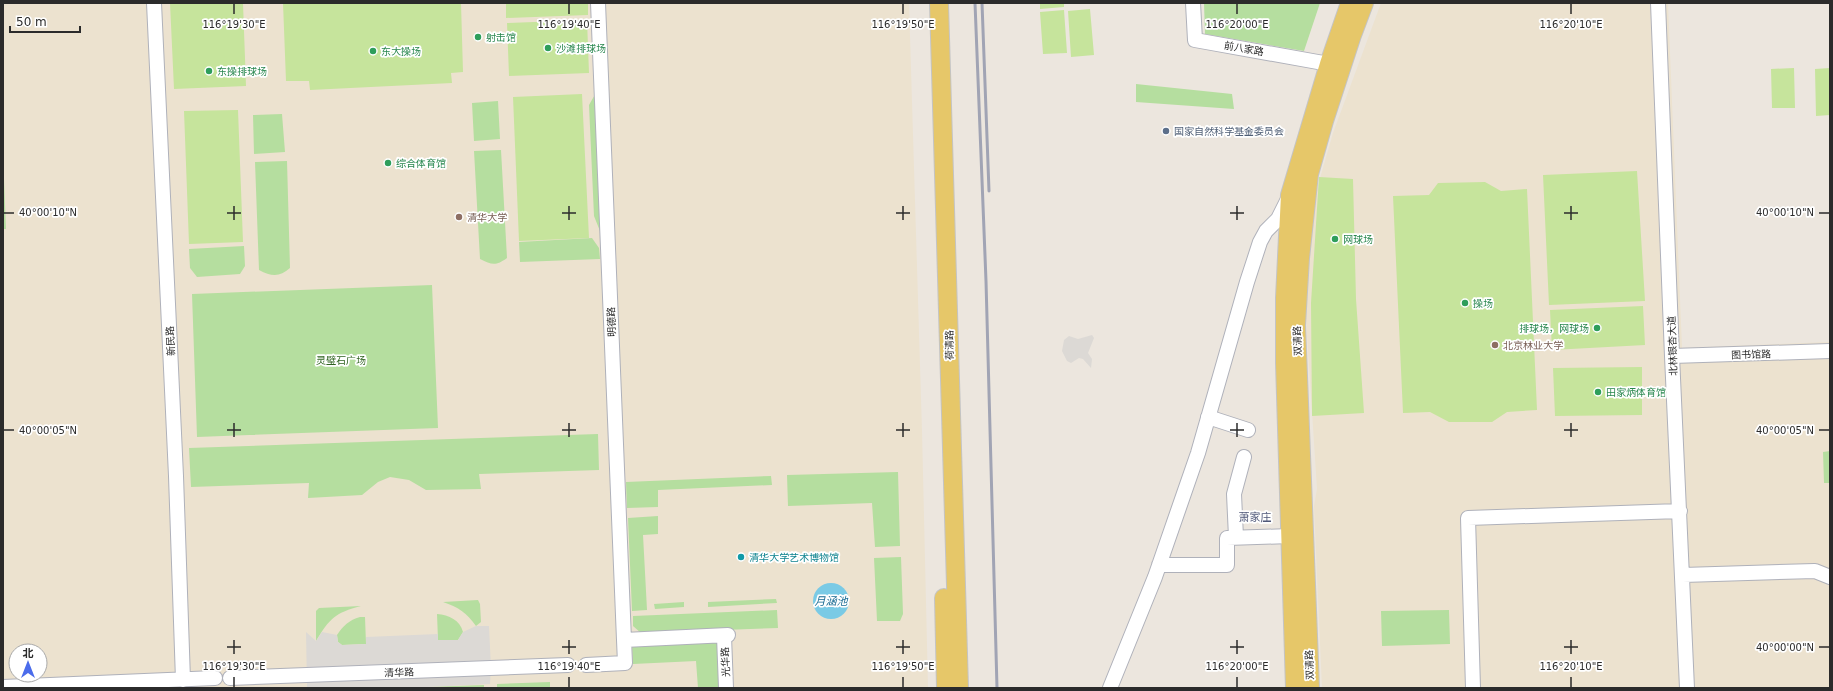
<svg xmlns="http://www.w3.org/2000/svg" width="1833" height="691" font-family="'DejaVu Sans','Noto Sans SC',sans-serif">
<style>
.education{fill:#ece2cf;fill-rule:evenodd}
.green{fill:#b5de9f}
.pitch{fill:#c6e49c}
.plaza{fill:#dcd9d5}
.water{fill:#7acae5}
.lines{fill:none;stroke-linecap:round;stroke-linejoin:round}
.minor-casing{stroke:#afb1ba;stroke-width:16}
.major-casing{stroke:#c4c4c4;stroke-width:20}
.minor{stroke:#fff;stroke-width:14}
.major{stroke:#e6c769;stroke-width:18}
.rail{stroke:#a1a4b4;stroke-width:3}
.ticks{fill:none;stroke:#2b2b2b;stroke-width:1.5}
.leisure-dot{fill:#2e9e5b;stroke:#fff;stroke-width:1.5}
.service-dot{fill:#5c6f8a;stroke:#fff;stroke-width:1.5}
.education-dot{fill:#8d6e63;stroke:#fff;stroke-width:1.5}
.culture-dot{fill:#0f9aa8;stroke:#fff;stroke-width:1.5}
.labels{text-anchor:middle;stroke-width:3.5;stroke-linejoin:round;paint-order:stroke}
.leisure-label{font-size:10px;fill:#27864d;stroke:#fff;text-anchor:start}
.street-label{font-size:10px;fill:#2b2b2b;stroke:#fff}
.service-label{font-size:10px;fill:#4e5e75;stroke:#fff;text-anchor:start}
.education-label{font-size:10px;fill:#785e54;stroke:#fff;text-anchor:start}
.park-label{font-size:10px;fill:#2f6320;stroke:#fff}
.culture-label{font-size:10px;fill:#0d838f;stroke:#fff;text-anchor:start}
.neighbourhood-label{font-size:11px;fill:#4f5778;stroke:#fff}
.water-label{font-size:11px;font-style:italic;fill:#186a92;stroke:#fff}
.ticks-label{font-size:10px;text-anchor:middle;fill:#2b2b2b;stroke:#fff;stroke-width:3.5;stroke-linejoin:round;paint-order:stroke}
</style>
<rect width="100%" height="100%" fill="#ece6de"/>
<path class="education" d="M 3,3 L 909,3 L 922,431 L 928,688 L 3,688 ZM 16,651 L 40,651 L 40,675 L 16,675 Z
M 1381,3 L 1668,3 L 1682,348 L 1830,342 L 1830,688 L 1322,688 L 1314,506 L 1317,489 L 1305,303 L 1312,206 L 1333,133 Z"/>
<path class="green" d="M 1204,3 L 1320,3 L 1304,51 L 1205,34 Z
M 1136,84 L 1232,94 L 1234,109 L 1136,102 Z
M 597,91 L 604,241 L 594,216 L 589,105 Z
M 498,101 L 500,139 L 474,141 L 472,103 Z
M 282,114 L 285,152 L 254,154 L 253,115 Z
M 501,150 L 507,258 C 496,266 492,265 480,259 L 474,151 Z
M 287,161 L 290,268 C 280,277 272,277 259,270 L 255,162 Z
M 3,179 L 4,179 L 6,229 L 3,229 Z
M 592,238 L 599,248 L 600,259 L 520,262 L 519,242 Z
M 244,246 L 245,266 L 240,274 L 197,277 L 190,268 L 189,249 Z
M 432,285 L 438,428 L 197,437 L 192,294 Z
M 598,434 L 599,470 L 479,474 L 481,489 L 426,490 L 409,480 L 390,477 L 378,482 L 362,495 L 308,498 L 309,483 L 191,487 L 189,448 Z
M 1830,451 L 1830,483 L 1824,483 L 1823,452 Z
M 898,472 L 900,546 L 875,547 L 872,503 L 788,506 L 787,475 Z
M 771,476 L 772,485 L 658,490 L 658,507 L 627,508 L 626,482 Z
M 658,516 L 658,534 L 643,535 L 647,610 L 632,611 L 628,518 Z
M 901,557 L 903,614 L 900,621 L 877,621 L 874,558 Z
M 776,599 L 777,603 L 708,607 L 708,602 Z
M 478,600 L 480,604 L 481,622 L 476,626 C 467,613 458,607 443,602 Z
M 684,602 L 684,607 L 655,609 L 654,604 Z
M 361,606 C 335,613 330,618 316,641 L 316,611 L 319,608 Z
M 777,610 L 778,628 L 641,633 L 633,626 L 633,616 Z
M 1449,610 L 1450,644 L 1382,646 L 1381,611 Z
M 437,614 C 449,615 460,620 463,632 L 458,640 L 438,640 Z
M 360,617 L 365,617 L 366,644 L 342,645 L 338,642 L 337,635 C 343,626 349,620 360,617 Z
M 718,640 L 720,688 L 698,688 L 696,661 L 633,664 L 632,644 Z
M 550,682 L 550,688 L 497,688 L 497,684 Z
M 484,685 L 484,688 L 427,688 L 427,687 Z"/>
<path class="pitch" d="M 170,3 L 243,3 L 246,86 L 174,89 Z
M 283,3 L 461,3 L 463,72 L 451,73 L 452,83 L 310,90 L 309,81 L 286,81 Z
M 506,3 L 588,3 L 588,15 L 506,18 Z
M 1040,3 L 1064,3 L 1064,7 L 1040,9 Z
M 1090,9 L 1094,55 L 1071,57 L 1068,11 Z
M 1064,10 L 1067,53 L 1043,54 L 1040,12 Z
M 587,20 L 589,73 L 509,76 L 507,23 Z
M 1794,68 L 1795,108 L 1772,108 L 1771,69 Z
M 1830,68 L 1830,115 L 1816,116 L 1815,69 Z
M 582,94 L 589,238 L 519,241 L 513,97 Z
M 238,110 L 243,242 L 189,244 L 184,111 Z
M 1637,171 L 1645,301 L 1549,305 L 1543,175 Z
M 1319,177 L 1353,179 L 1356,299 L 1364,413 L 1312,416 L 1311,303 Z
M 1485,182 L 1501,191 L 1527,189 L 1537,410 L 1507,412 L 1492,422 L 1449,422 L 1430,412 L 1403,413 L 1393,196 L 1429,195 L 1438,183 Z
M 1643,306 L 1645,345 L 1552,350 L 1550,310 Z
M 1642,367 L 1642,415 L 1555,416 L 1553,368 Z"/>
<path class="plaza" d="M 1092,335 L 1094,338 L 1088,353 L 1092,359 L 1091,368 L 1083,359 L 1079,358 L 1071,363 L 1067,361 L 1062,351 L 1064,340 L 1069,336 L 1078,339 Z
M 476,626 L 489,626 L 491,668 L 490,684 L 427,687 L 427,688 L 307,688 L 306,632 L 316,641 L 322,632 L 337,635 L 338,642 L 342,645 L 366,644 L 366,637 L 438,634 L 438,640 L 458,640 L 463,632 Z"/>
<path class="water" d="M813 601a18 18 0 1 1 36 0a18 18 0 1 1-36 0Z"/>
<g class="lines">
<defs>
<path id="minor" d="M 154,3 L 176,476 L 183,680
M 598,3 L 624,640
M 1193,3 L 1195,40 L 1329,64
M 1658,3 L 1672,356 L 1687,688
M 1672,356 L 1830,351
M 1208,417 L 1248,430
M 1236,537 L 1234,494 L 1244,457
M 1159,565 L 1227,565 L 1227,538 L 1290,536
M 1683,575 L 1815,571 L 1830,577
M 724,636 L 726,688
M 586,665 L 625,663 L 624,640 L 728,635
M 230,678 L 568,665
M 3,687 L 215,678
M 1110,688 L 1155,577 L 1198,453 L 1247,282 L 1260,242 L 1266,231 L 1278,219 L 1288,199
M 1473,688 L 1468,518 L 1680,511"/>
<path id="major" d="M 939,3 L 959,688
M 944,598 L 946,688
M 1295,688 L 1285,363 L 1285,298 L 1290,195 L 1329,64 L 1350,3
M 1310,688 L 1296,325 L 1300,258 L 1309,174 L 1324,121 L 1352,35 L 1364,3"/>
</defs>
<use href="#minor" class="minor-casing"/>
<use href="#major" class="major-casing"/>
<use href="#minor" class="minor"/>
<use href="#major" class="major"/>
<path class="rail" d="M 975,3 L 986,281 L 997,688
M 982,3 L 989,191"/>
</g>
<path class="ticks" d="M 234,4 L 234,14M 569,4 L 569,14M 903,4 L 903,14M 1237,4 L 1237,14M 1571,4 L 1571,14M 234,206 L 234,220M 569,206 L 569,220M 903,206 L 903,220M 1237,206 L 1237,220M 1571,206 L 1571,220M 4,213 L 14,213M 227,213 L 241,213M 562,213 L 576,213M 896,213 L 910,213M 1230,213 L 1244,213M 1564,213 L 1578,213M 1819,213 L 1829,213M 234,423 L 234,437M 569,423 L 569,437M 903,423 L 903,437M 1237,423 L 1237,437M 1571,423 L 1571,437M 4,430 L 14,430M 227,430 L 241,430M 562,430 L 576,430M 896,430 L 910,430M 1230,430 L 1244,430M 1564,430 L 1578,430M 1819,430 L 1829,430M 234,640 L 234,654M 569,640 L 569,654M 903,640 L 903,654M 1237,640 L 1237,654M 1571,640 L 1571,654M 227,647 L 241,647M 562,647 L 576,647M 896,647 L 910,647M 1230,647 L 1244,647M 1564,647 L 1578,647M 1819,647 L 1829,647M 234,677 L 234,687M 569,677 L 569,687M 903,677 L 903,687M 1237,677 L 1237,687M 1571,677 L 1571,687"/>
<g class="leisure-dot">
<circle cx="478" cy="37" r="4"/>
<circle cx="548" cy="48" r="4"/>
<circle cx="373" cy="51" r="4"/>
<circle cx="209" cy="71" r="4"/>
<circle cx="388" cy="163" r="4"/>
<circle cx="1335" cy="239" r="4"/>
<circle cx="1465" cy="303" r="4"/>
<circle cx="1597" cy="328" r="4"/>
<circle cx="1598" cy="392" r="4"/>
</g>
<circle class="service-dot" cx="1166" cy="131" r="4"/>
<g class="education-dot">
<circle cx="459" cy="217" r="4"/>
<circle cx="1495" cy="345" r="4"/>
</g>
<circle class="culture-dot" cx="741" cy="557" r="4"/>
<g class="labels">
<g class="leisure-label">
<text x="486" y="41">射击馆</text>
<text x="556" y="52">沙滩排球场</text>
<text x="381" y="55">东大操场</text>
<text x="217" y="75">东操排球场</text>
<text x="396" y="167">综合体育馆</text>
<text x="1343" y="243">网球场</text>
<text x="1473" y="307">操场</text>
<text x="1589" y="332" text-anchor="end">排球场，网球场</text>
<text x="1606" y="396">田家炳体育馆</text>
</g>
<g class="street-label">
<text transform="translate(1244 48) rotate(10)" y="4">前八家路</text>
<text transform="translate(611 322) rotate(-92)" y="4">明德路</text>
<text transform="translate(170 341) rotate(-93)" y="4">新民路</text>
<text transform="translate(1297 341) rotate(-92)" y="4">双清路</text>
<text transform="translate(949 345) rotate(-91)" y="4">荷清路</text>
<text transform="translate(1672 346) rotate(-92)" y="4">北林银杏大道</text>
<text transform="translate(1751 354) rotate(-2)" y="4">图书馆路</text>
<text transform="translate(725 662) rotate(-93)" y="4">光华路</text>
<text transform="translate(1309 665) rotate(-92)" y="4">双清路</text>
<text transform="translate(399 672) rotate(-2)" y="4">清华路</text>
</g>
<g class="service-label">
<text x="1174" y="135">国家自然科学基金委员会</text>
</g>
<g class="education-label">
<text x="467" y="221">清华大学</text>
<text x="1503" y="349">北京林业大学</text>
</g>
<g class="park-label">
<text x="341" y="364">灵璧石广场</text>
</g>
<g class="culture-label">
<text x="749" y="561">清华大学艺术博物馆</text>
</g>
<g class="neighbourhood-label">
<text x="1255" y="521">萧家庄</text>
</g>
<g class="water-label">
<text x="831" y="605">月涵池</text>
</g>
</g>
<g class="ticks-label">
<text x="234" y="28">116°19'30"E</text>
<text x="569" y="28">116°19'40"E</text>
<text x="903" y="28">116°19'50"E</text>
<text x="1237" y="28">116°20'00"E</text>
<text x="1571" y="28">116°20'10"E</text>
<text x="48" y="216">40°00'10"N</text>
<text x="1785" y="216">40°00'10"N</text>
<text x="48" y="434">40°00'05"N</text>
<text x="1785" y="434">40°00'05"N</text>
<text x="1785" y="651">40°00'00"N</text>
<text x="234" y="670">116°19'30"E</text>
<text x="569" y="670">116°19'40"E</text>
<text x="903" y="670">116°19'50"E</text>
<text x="1237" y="670">116°20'00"E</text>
<text x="1571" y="670">116°20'10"E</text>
</g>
<rect width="1833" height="691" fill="none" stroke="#2b2b2b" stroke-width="8"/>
<g transform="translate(28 663)"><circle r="19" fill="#ffffff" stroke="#aaaaaa"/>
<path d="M0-3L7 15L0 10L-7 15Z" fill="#4b6ceb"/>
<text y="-6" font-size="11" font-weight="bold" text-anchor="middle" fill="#2b2b2b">北</text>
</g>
<path d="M10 26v6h70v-6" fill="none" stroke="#2b2b2b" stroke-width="2"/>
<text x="16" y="26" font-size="12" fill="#2b2b2b" stroke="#ffffff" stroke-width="3" paint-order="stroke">50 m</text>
</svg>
